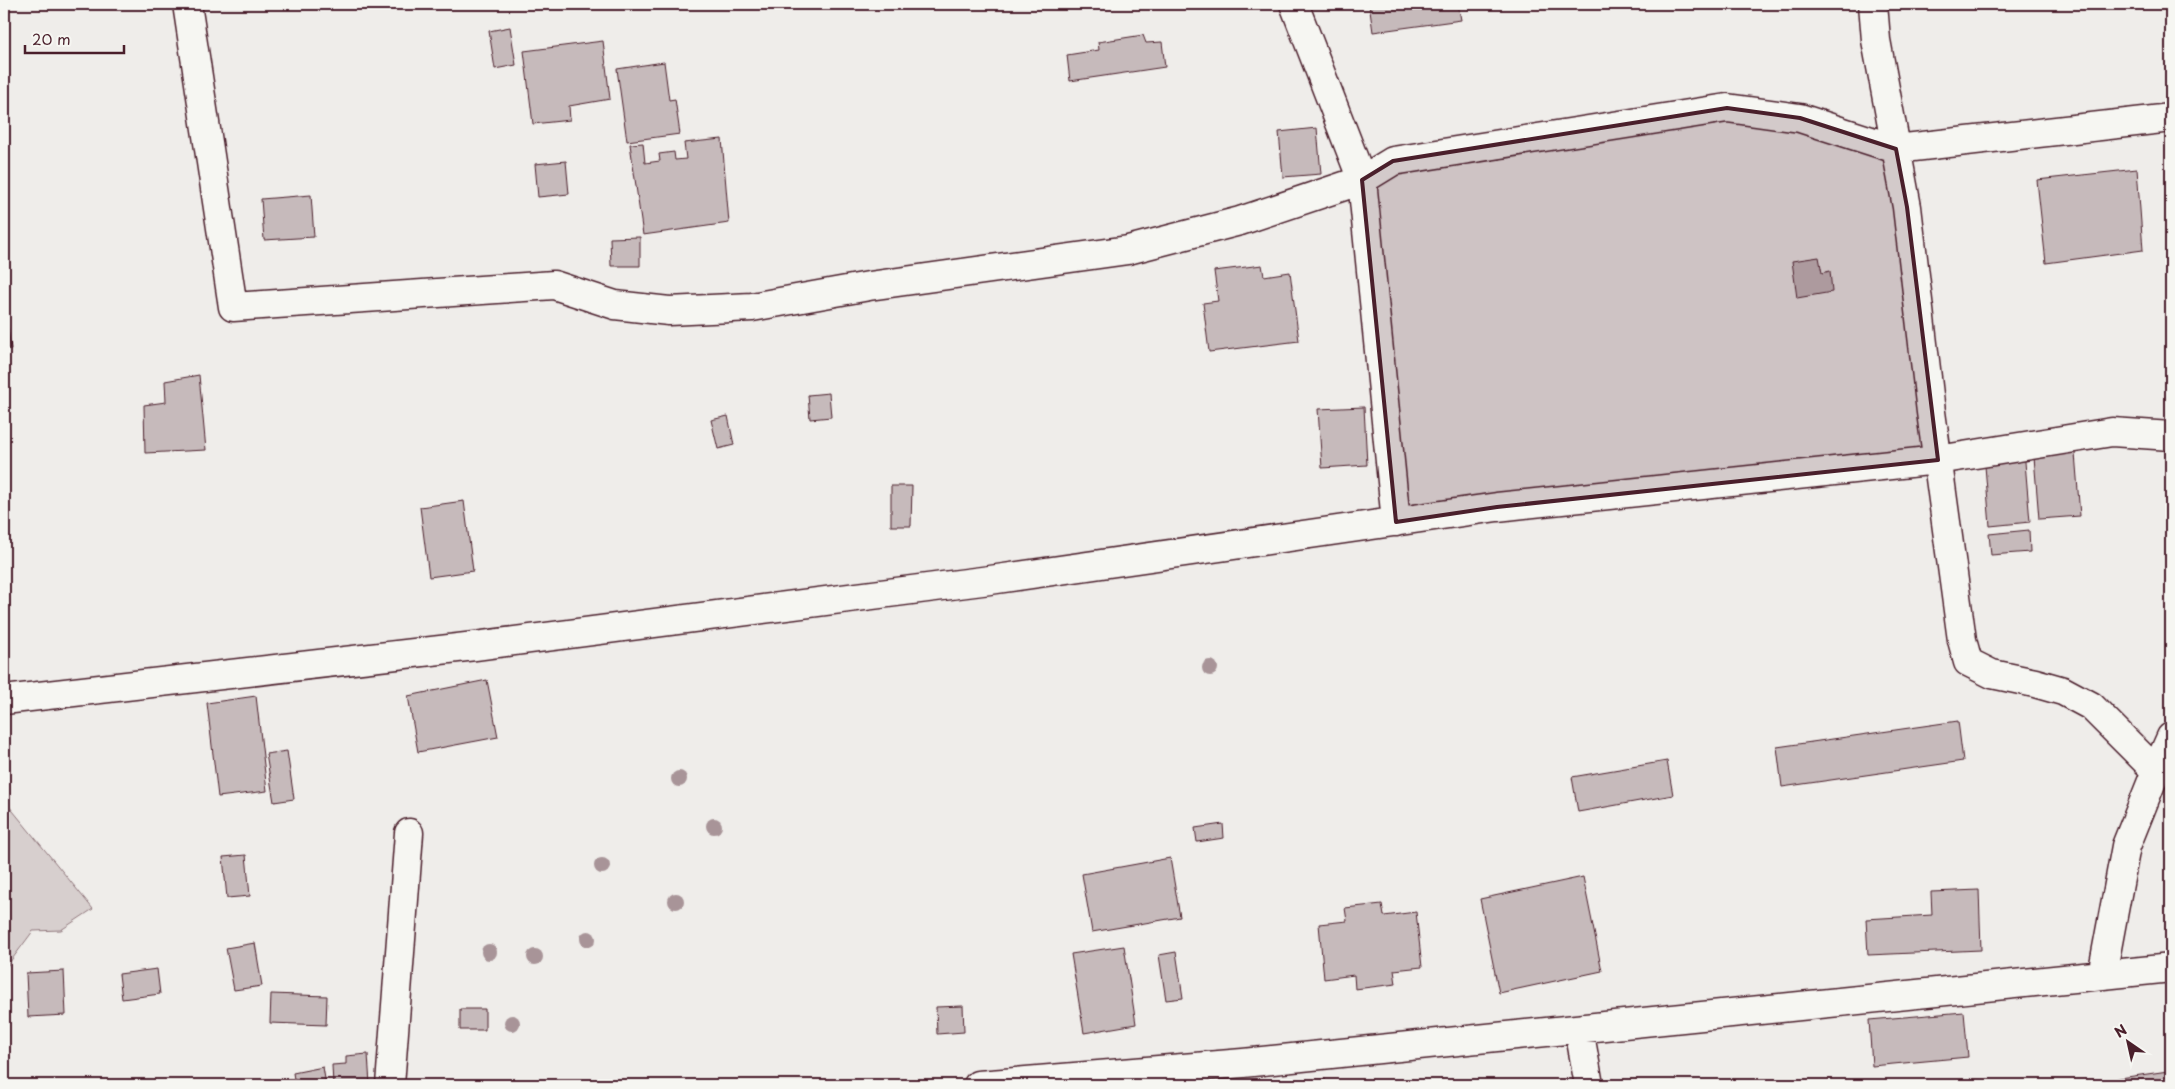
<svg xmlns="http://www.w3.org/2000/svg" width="2175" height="1089" font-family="'Playpen Sans',sans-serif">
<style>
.green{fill:#d7cfce;stroke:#90777c}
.building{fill:#c6babb;stroke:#4a1f2b}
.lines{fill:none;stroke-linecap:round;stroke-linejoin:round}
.minor-casing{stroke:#4a1f2b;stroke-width:31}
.minor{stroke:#f6f6f2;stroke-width:28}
.tree{fill:#a89498}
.marked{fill:#4a1f2b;fill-opacity:0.2;stroke:#4a1f2b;stroke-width:4;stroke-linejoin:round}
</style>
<rect width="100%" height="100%" fill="#efedea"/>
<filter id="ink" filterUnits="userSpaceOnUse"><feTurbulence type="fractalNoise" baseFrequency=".02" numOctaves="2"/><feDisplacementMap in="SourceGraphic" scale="10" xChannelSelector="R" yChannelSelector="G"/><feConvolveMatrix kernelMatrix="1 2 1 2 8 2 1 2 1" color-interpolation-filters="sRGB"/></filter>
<g filter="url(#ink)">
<path class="green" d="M 4,800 L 93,909 L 61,930 L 33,931 L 4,970 Z"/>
<path class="building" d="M 1369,4 L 1458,4 L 1461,20 L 1373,32 Z
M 510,27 L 516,65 L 495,69 L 489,31 Z
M 1143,35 L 1146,43 L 1162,42 L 1165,67 L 1070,81 L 1067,55 L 1099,50 L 1098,42 Z
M 603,41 L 610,99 L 569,106 L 570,120 L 533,124 L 524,51 Z
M 664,62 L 669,100 L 675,99 L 680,134 L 627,141 L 617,69 Z
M 1317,128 L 1321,174 L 1283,177 L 1279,132 Z
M 722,139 L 729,223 L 643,235 L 630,144 L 643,143 L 645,163 L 660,161 L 659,154 L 674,152 L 675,160 L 686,159 L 684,143 Z
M 566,161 L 569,194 L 538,197 L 535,164 Z
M 2137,169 L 2143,250 L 2046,263 L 2037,180 Z
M 311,195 L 314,237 L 264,240 L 261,199 Z
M 640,237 L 640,266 L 611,266 L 610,238 Z
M 1819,257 L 1822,273 L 1830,271 L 1832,292 L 1797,298 L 1792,261 Z
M 1262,265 L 1264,276 L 1290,272 L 1299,341 L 1209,352 L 1203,303 L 1218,301 L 1214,271 Z
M 4,328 L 8,328 L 11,349 L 4,350 Z
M 199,375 L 206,450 L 145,453 L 144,405 L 166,402 L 165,381 Z
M 829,393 L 831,417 L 810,419 L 808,395 Z
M 1364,407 L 1367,465 L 1322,468 L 1318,409 Z
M 728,416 L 734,445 L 718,449 L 711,420 Z
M 2073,428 L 2080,516 L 2039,519 L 2032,432 Z
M 2024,450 L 2030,522 L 1990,526 L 1984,454 Z
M 891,486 L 912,486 L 911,526 L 891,526 Z
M 464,501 L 473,571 L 429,577 L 420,507 Z
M 2029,530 L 2030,552 L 1991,555 L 1989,534 Z
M 487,680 L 498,737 L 418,752 L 408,696 Z
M 256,696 L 267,791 L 218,797 L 207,703 Z
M 1958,721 L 1963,761 L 1782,787 L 1777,747 Z
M 287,751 L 294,799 L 274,802 L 266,754 Z
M 1667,761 L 1673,795 L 1578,812 L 1572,777 Z
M 1223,824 L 1224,838 L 1197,842 L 1195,828 Z
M 246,855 L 250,896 L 227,898 L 223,857 Z
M 1170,858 L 1180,917 L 1092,932 L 1082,874 Z
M 1583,877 L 1602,971 L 1499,993 L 1480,899 Z
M 1979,890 L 1981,950 L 1868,955 L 1866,919 L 1932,915 L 1931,892 Z
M 1382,904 L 1384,916 L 1416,912 L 1422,967 L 1394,970 L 1396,984 L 1355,989 L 1354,975 L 1324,979 L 1319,924 L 1347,921 L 1345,908 Z
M 255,943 L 262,986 L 234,990 L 226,948 Z
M 1124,946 L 1136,1024 L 1084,1033 L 1071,954 Z
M 1176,952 L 1183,998 L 1166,1000 L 1159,955 Z
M 157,969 L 160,994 L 122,999 L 119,974 Z
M 64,971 L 66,1015 L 28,1017 L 26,973 Z
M 271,994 L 327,996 L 326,1025 L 270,1023 Z
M 963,1006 L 964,1032 L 937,1034 L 936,1007 Z
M 460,1009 L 485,1009 L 485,1030 L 460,1030 Z
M 1964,1012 L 1968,1057 L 1872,1066 L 1869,1020 Z
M 368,1054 L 370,1085 L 333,1085 L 332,1065 L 346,1064 L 346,1056 Z
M 323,1067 L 326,1085 L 295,1085 L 293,1073 Z
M 2168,1071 L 2170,1085 L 2079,1085 L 2079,1084 Z
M 1325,1079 L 1326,1085 L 1294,1085 L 1294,1084 Z"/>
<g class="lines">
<defs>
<path id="minor" d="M 187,4 L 233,307 L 554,285 L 615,305 L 669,311 L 752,307 L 869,286 L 1128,250 L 1240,221 L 1362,180 L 1393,161 L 1727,108 L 1800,118 L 1896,149 L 2171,118
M 1294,4 L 1362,180 L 1396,522
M 1873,4 L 1876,40 L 1907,207 L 1931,412 L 1962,640 L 1968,662 L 1992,674 L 2035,683 L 2063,691 L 2091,706 L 2156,771 L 2126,846 L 2102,975
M 4,700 L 475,646 L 990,580 L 1497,507 L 1938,460 L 2112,432 L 2171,436
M 2156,771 L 2171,737
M 1579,1029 L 1589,1085
M 390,1085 L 409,833
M 978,1085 L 1243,1063 L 2171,968"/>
</defs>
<use href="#minor" class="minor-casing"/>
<use href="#minor" class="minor"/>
</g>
<g class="tree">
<circle cx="1210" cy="668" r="8"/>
<circle cx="679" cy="779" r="8"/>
<circle cx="714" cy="826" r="8"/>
<circle cx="602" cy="866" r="8"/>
<circle cx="676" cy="901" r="8"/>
<circle cx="588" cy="939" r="8"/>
<circle cx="489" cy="952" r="8"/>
<circle cx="535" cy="957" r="8"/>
<circle cx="512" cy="1023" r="8"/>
</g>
</g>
<path class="marked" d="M 1727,108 L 1800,118 L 1896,149 L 1907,207 L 1938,460 L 1497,507 L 1396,522 L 1362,180 L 1393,161 Z"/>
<rect width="2175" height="1089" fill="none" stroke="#f6f6f2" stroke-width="20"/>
<rect x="10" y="10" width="2155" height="1069" fill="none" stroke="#4a1f2b" stroke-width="2" filter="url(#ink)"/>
<g transform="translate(2128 1042) rotate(326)" stroke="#f6f6f2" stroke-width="4" paint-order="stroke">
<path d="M0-4L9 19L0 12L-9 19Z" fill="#4a1f2b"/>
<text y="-8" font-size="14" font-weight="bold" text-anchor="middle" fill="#4a1f2b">N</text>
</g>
<path d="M25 45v8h99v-8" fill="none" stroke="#4a1f2b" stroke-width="2.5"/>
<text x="32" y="45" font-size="15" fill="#4a1f2b" stroke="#f6f6f2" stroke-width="4" paint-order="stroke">20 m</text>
</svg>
